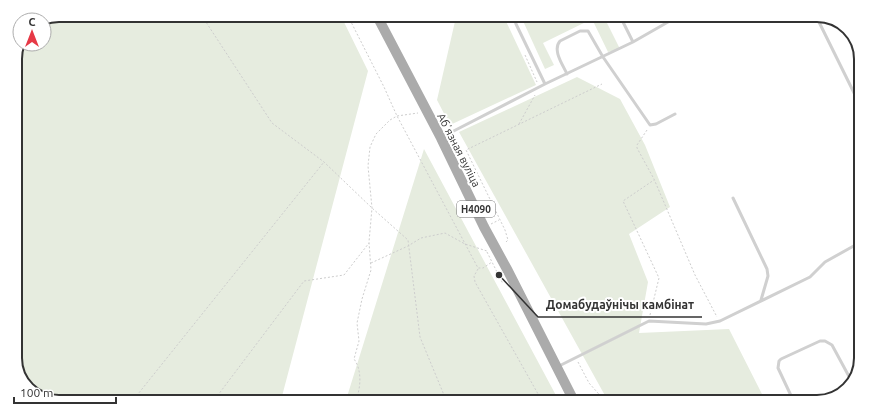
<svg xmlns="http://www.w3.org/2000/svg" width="876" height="417" font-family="Ubuntu,sans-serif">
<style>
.green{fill:#e6ecdf}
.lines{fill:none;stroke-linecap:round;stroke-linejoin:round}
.path{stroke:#cdcdcd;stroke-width:1;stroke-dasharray:2 2;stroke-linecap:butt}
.service{stroke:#d0d0d0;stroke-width:3}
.primary{stroke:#ababab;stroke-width:10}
.labels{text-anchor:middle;stroke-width:4;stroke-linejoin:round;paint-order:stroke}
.shield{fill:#fff;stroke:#707070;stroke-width:1}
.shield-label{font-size:10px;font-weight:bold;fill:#333}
.street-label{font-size:11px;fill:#333;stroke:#fff}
.rim{fill:none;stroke:#333;stroke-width:2}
.leader{fill:none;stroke:#333;stroke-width:1.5}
.callout-dot{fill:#333;stroke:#fff;stroke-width:1.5}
.callout-label{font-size:12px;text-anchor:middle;font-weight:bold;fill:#333;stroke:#fff;stroke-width:4;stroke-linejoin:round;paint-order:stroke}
</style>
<rect width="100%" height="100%" fill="#fff"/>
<path class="green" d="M 59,15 L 341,16 L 368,71 L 281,400 L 42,399 L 23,382 L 15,361 L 15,57 L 21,44 L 44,44 L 44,21 Z
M 456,17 L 504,17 L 536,85 L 450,125 L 451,127 L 437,100 Z
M 523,17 L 604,17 L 620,49 L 608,52 L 592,19 L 543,43 L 554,65 L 545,69 L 523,21 Z
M 577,77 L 620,99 L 645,145 L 670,207 L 629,234 L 648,282 L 639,333 L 729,329 L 766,402 L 608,401 L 459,132 Z
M 424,149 L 559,401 L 346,400 Z"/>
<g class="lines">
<path class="path" d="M 202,16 L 272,123 L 324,162 L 372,208 L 408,240 L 420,337 L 444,395 L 447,400
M 348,16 L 384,87 L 397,116 L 478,268 L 483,268 L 492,262
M 507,17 L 510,22
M 525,55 L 537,82
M 519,124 L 535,95
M 647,130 L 637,145 L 637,148 L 654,179 L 695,275 L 717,317
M 491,224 L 499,220
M 506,242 L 508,240 L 505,230 L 466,150 L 602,84
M 487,252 L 503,284
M 371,263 L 408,246 L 421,238 L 445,233 L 465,244 L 487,251
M 478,269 L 474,276 L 475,282 L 542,401
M 650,315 L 659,278 L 623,201 L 654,180
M 578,362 L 589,383 L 605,401
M 134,399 L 324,162
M 215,399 L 304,281 L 344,275 L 369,243
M 356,400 C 361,387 362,370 354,359 L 359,341 L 357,323 L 362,299 L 371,270 L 369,242 L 372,208 L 368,166 L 370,147 L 376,134 L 390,120 L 397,116 L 418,113"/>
<path class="service" d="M 621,18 L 633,42
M 817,18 L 860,105
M 567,74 C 563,65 552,50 560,41 L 580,31 L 588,31 L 603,57 L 650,125 L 656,124 L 675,114
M 545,84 L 633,42 L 675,18
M 442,137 L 545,84 L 516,24 L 514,17
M 733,198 L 767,269 L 768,276 L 761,300
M 559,366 L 649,321 L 706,324 L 720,321 L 810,277 L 825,262 L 859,243
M 794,402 L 778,368 L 779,361 L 781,359 L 820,341 L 825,341 L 832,345 L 852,382"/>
<path class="primary" d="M 377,16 L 441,138 L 484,227 L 508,271 L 574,401"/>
</g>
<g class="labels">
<rect class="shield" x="457" y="201" width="38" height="16" rx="3"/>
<g class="shield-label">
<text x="476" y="213">Н4090</text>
</g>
<g class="street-label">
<text transform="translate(459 150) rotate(63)" y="4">Абʼязная вуліца</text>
</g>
</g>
<path d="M0 0H876V417H0ZM59 22H817A37 37 0 0 1 854 59V358A37 37 0 0 1 817 395H59A37 37 0 0 1 22 358V59A37 37 0 0 1 59 22Z" fill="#fff" fill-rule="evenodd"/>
<path class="rim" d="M59 22H817A37 37 0 0 1 854 59V358A37 37 0 0 1 817 395H59A37 37 0 0 1 22 358V59A37 37 0 0 1 59 22Z"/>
<path class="leader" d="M499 275L538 317H702"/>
<circle class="callout-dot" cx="499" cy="275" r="4"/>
<g class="callout-label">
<text x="620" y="309">Домабудаўнічы камбінат</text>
</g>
<g transform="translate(32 32)"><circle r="19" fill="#ffffff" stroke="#adadad"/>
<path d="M0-3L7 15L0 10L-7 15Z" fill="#e63946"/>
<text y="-6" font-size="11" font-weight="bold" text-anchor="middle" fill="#333333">С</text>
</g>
<path d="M14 397v6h102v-6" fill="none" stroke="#333333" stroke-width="2"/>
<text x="20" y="397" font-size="12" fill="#333333" stroke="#ffffff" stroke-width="3" paint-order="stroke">100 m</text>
</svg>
